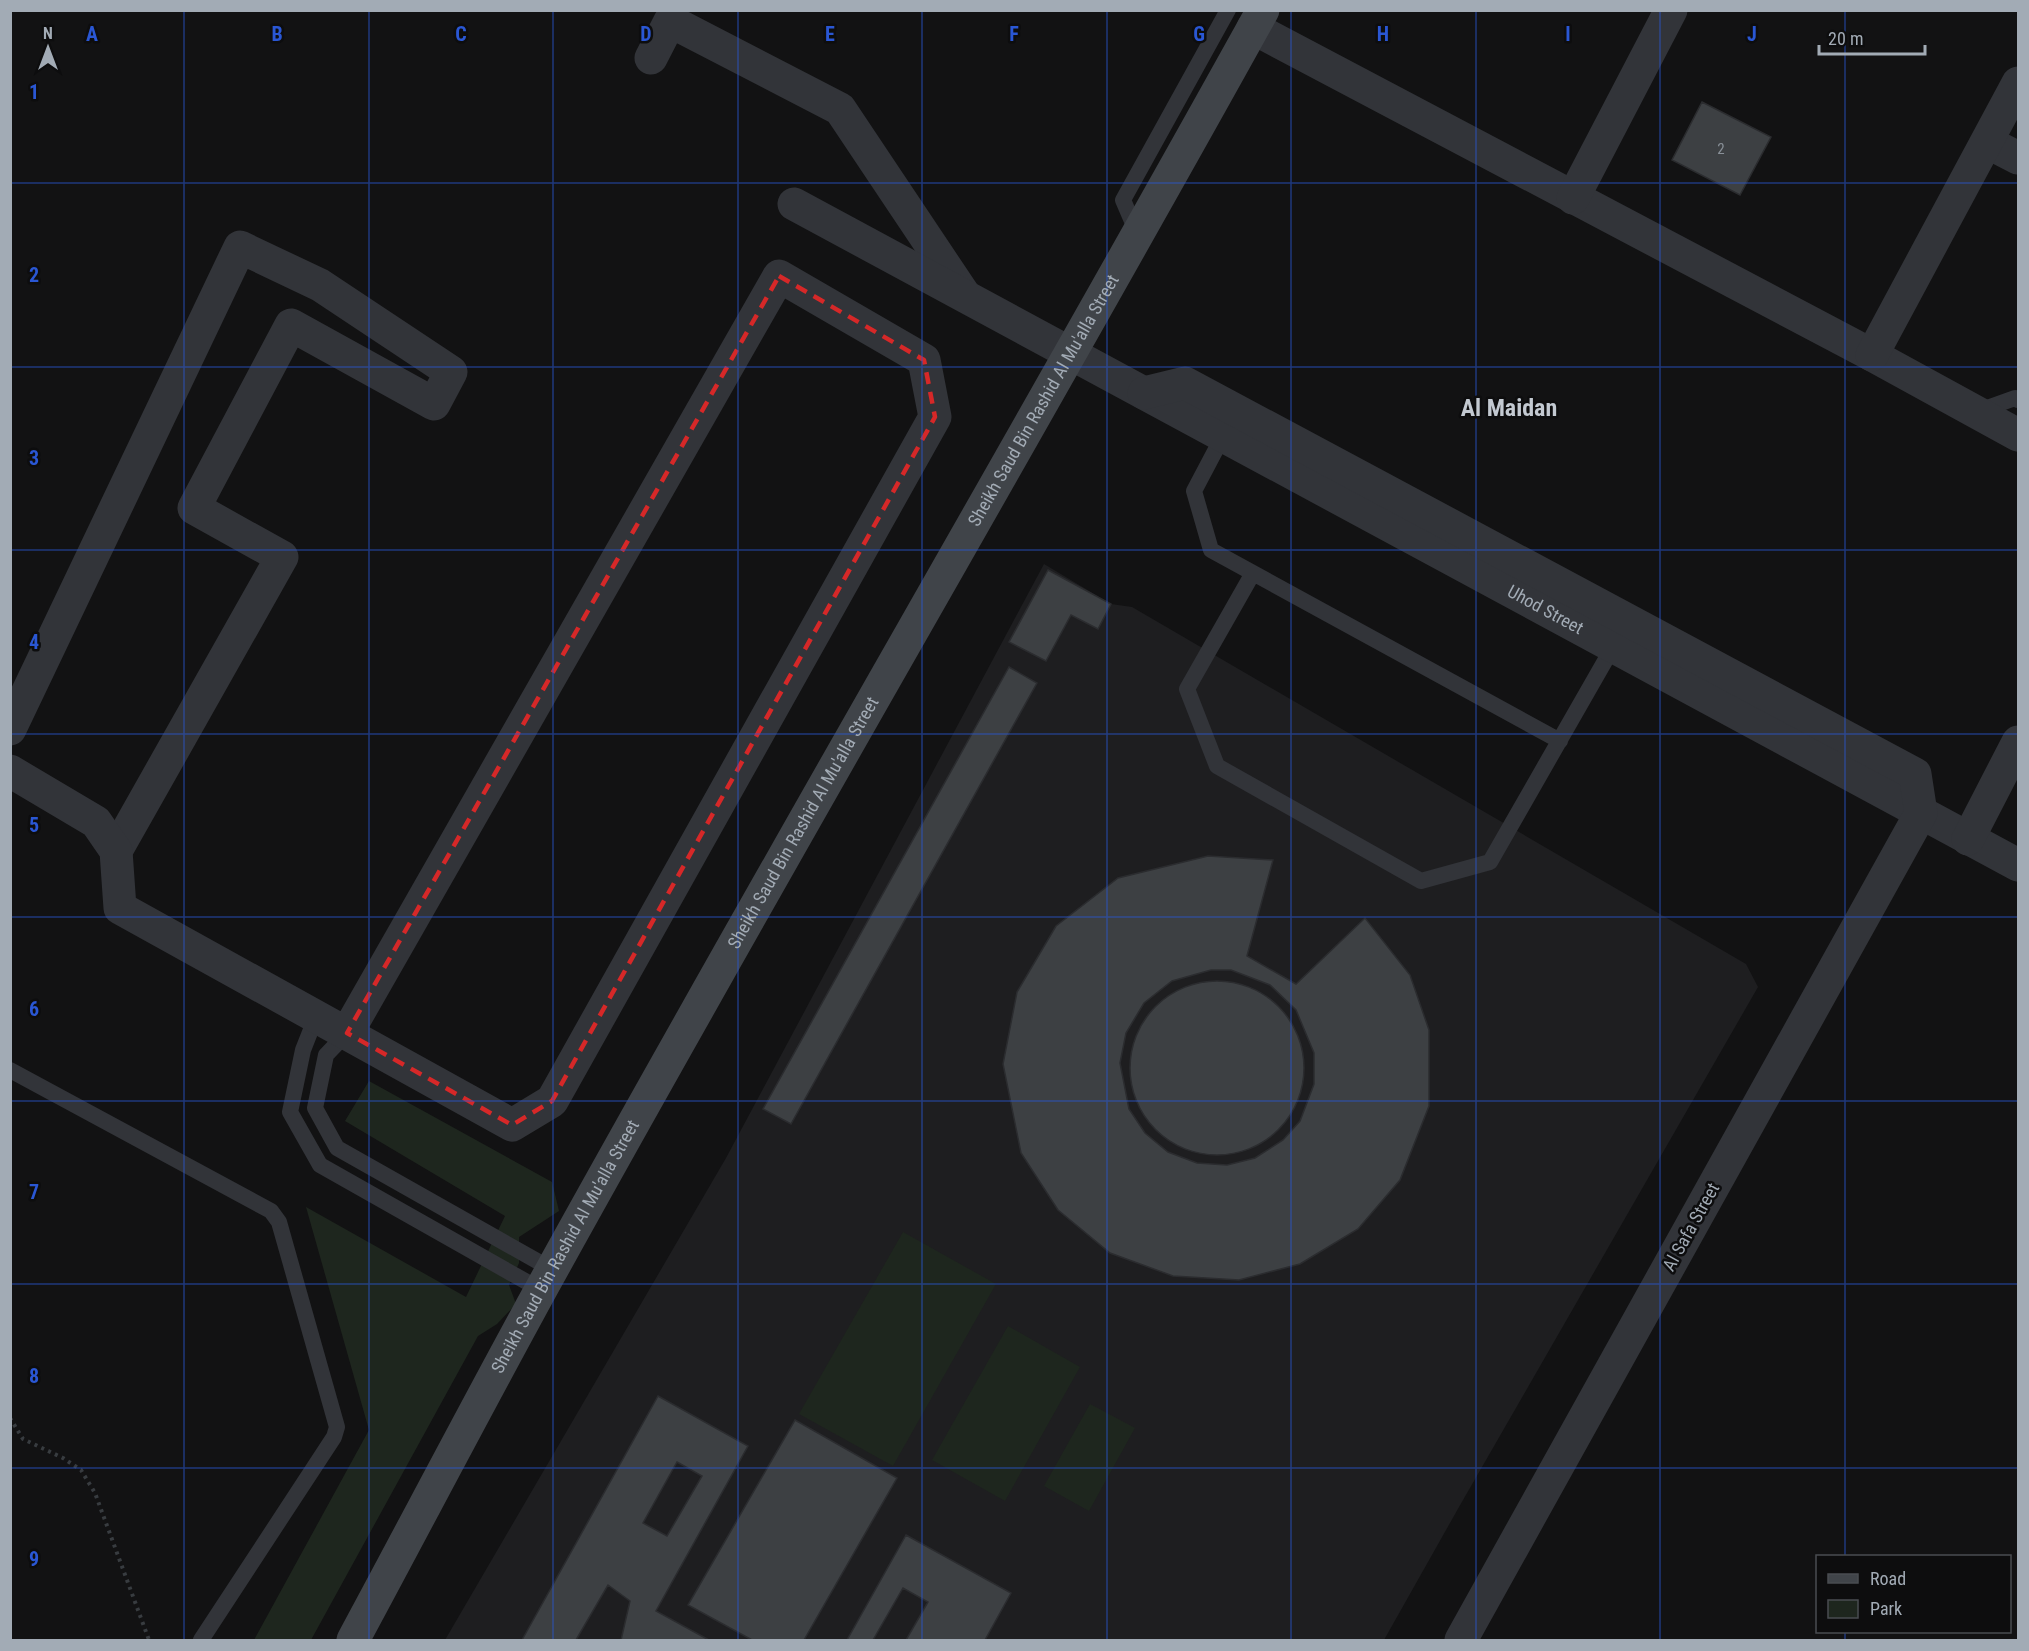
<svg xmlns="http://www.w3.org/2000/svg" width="2029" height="1651" font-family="'Roboto Condensed',sans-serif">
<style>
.built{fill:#1e1e20}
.green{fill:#1e261e}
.building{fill:#3d4043;stroke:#2b2c2f;stroke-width:1.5;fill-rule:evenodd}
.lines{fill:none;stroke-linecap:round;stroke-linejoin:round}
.path{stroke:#383c40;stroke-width:4;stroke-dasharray:3 4.5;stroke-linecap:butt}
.lane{stroke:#323439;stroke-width:16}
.street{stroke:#323439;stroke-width:33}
.secondary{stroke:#404449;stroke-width:33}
.marked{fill:none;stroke:#d62828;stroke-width:4.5;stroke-dasharray:12 8;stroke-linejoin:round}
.grid{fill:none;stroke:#2a57d4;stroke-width:1.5;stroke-opacity:0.55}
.labels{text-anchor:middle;stroke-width:5;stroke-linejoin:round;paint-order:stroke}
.number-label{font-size:15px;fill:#899098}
.street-label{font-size:18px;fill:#a2abb5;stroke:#0d0d0e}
.district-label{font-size:24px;font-weight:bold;fill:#c3c9d1;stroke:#0d0d0e}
.grid-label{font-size:20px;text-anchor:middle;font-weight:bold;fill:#2a57d4;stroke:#0d0d0e;stroke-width:5;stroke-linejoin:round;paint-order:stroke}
</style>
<rect width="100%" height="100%" fill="#121213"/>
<path class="built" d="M 1044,564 L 1111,604 L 1132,607 L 1746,964 L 1758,987 L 1459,1507 L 1384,1640 L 445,1640 L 726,1158 Z"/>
<path class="green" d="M 369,1081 L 552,1182 L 559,1211 L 519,1237 L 519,1263 L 509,1285 L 516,1304 L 497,1324 L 478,1336 L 311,1640 L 254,1640 L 369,1430 L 306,1207 L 466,1297 L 505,1216 L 345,1121 Z
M 903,1232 L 996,1284 L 893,1466 L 799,1414 Z
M 1008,1326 L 1080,1367 L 1005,1501 L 932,1460 Z
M 1090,1404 L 1135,1428 L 1089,1511 L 1044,1486 Z"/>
<path class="building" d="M 1702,102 L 1771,137 L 1740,195 L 1672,160 Z
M 1048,570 L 1111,604 L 1098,629 L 1071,615 L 1046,661 L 1009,642 Z
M 1009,667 L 1037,683 L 791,1124 L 763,1109 Z
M 1208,856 L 1273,860 L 1247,956 L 1296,984 L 1365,918 L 1410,975 L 1429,1030 L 1429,1106 L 1400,1180 L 1358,1229 L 1300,1264 L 1239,1280 L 1173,1276 L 1110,1253 L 1058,1210 L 1021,1153 L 1003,1064 L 1017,992 L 1056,926 L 1118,878 ZM 1211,970 L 1231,970 L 1270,985 L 1296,1010 L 1314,1053 L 1314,1084 L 1300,1121 L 1283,1140 L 1255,1158 L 1227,1165 L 1197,1163 L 1168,1152 L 1145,1133 L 1129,1109 L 1120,1063 L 1126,1033 L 1144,1003 L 1172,981 Z
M1130 1068a87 87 0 1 1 174 0a87 87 0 1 1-174 0Z
M 658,1396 L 748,1446 L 656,1611 L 709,1640 L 621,1640 L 630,1601 L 608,1585 L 576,1640 L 522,1640 ZM 677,1462 L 702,1476 L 667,1536 L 643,1523 Z
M 795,1420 L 897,1478 L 804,1640 L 752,1640 L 688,1605 Z
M 906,1535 L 1011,1593 L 985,1640 L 906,1640 L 928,1602 L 903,1588 L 873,1640 L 847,1640 Z"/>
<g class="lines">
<path class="path" d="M 10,1418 L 23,1439 L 63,1458 L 81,1470 L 95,1493 L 149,1640"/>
<path class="lane" d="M 1138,235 L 1123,200 L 1228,10
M 1976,412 L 2015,398 L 2018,400
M 1223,436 L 1194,491 L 1211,550 L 1560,741
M 1253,573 L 1187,689 L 1217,766 L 1421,881 L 1490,862 L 1613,647
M 316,1017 L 303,1050 L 290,1112 L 320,1165 L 541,1290
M 347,1033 L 326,1055 L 315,1108 L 337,1148 L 553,1270
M 10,1070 L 271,1211 L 279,1222 L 337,1427 L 334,1437 L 201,1640"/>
<g class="street">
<path d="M 1253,28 L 1872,355 L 2018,435"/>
<path d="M 651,58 L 670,21 L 840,109 L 963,293"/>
<path d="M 1987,142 L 2018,158"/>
<path d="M 1573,198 L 1671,10"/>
<path id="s1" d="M 794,204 L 2018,865"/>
<path d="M 1872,355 L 2018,83"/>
<path d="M 1144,393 L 1185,383 L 1915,774 L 1921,813 L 1461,1640"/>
<path d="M 10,729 L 240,247 L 320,285 L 451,372 L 434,404 L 291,325 L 194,508 L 282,557 L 116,851"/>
<path d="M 10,771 L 96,822 L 116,851 L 120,908 L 512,1125 L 552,1101 L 935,417 L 924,360 L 779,276 L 347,1033"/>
<path d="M 1968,839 L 2018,742"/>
</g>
<path class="secondary" id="s2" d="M 353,1640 C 415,1525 476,1408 539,1293 C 776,863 1025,440 1263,10"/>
</g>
<path class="marked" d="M 779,276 L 924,360 L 935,417 L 552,1101 L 512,1125 L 347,1033 Z"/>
<path class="grid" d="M 184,10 L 184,1640M 369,10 L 369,1640M 553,10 L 553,1640M 738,10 L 738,1640M 922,10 L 922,1640M 1107,10 L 1107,1640M 1291,10 L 1291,1640M 1476,10 L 1476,1640M 1660,10 L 1660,1640M 1845,10 L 1845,1556M 10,183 L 2018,183M 10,367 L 2018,367M 10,550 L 2018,550M 10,734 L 2018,734M 10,917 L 2018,917M 10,1101 L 2018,1101M 10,1284 L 2018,1284M 10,1468 L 2018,1468M 1845,1632 L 1845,1640"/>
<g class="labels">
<g class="number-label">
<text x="1721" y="154">2</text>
</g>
<g class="street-label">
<text dy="6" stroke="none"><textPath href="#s2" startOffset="1419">Sheikh Saud Bin Rashid Al Mu'alla Street</textPath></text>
<text dy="6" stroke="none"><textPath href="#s1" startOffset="854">Uhod Street</textPath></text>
<text dy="6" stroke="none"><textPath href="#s2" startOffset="933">Sheikh Saud Bin Rashid Al Mu'alla Street</textPath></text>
<text transform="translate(1691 1227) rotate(-61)" y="6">Al Safa Street</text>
<text dy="6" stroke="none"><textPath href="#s2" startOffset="447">Sheikh Saud Bin Rashid Al Mu'alla Street</textPath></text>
</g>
<g class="district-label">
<text x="1509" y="416">Al Maidan</text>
</g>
</g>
<g class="grid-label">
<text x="92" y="41">A</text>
<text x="277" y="41">B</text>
<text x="461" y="41">C</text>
<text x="646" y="41">D</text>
<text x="830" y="41">E</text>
<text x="1014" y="41">F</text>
<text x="1199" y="41">G</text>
<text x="1383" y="41">H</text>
<text x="1568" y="41">I</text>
<text x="1752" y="41">J</text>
<text x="34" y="99">1</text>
<text x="34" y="282">2</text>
<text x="34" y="465">3</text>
<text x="34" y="649">4</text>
<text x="34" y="832">5</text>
<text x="34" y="1016">6</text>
<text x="34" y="1199">7</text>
<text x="34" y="1383">8</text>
<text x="34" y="1566">9</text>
</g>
<rect width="2029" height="1651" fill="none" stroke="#a2abb5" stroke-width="24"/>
<rect x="1816" y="1555" width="195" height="78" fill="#0d0d0e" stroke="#494c51" stroke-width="1.5"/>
<rect x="1828" y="1574" width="30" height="9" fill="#404449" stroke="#494c51" stroke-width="1.5"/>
<text x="1870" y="1585" font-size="18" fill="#a2abb5">Road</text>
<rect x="1828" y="1600" width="30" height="18" fill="#1e261e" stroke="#494c51" stroke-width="1.5"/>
<text x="1870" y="1615" font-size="18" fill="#a2abb5">Park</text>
<g transform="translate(48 48)" stroke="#0d0d0e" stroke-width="4.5" paint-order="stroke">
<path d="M0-4.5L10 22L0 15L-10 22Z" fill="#a2abb5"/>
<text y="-9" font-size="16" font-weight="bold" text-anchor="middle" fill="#a2abb5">N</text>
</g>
<path d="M1819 45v9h106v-9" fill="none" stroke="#a2abb5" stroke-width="3"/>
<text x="1828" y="45" font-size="18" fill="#a2abb5" stroke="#0d0d0e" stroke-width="4.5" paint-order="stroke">20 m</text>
</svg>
